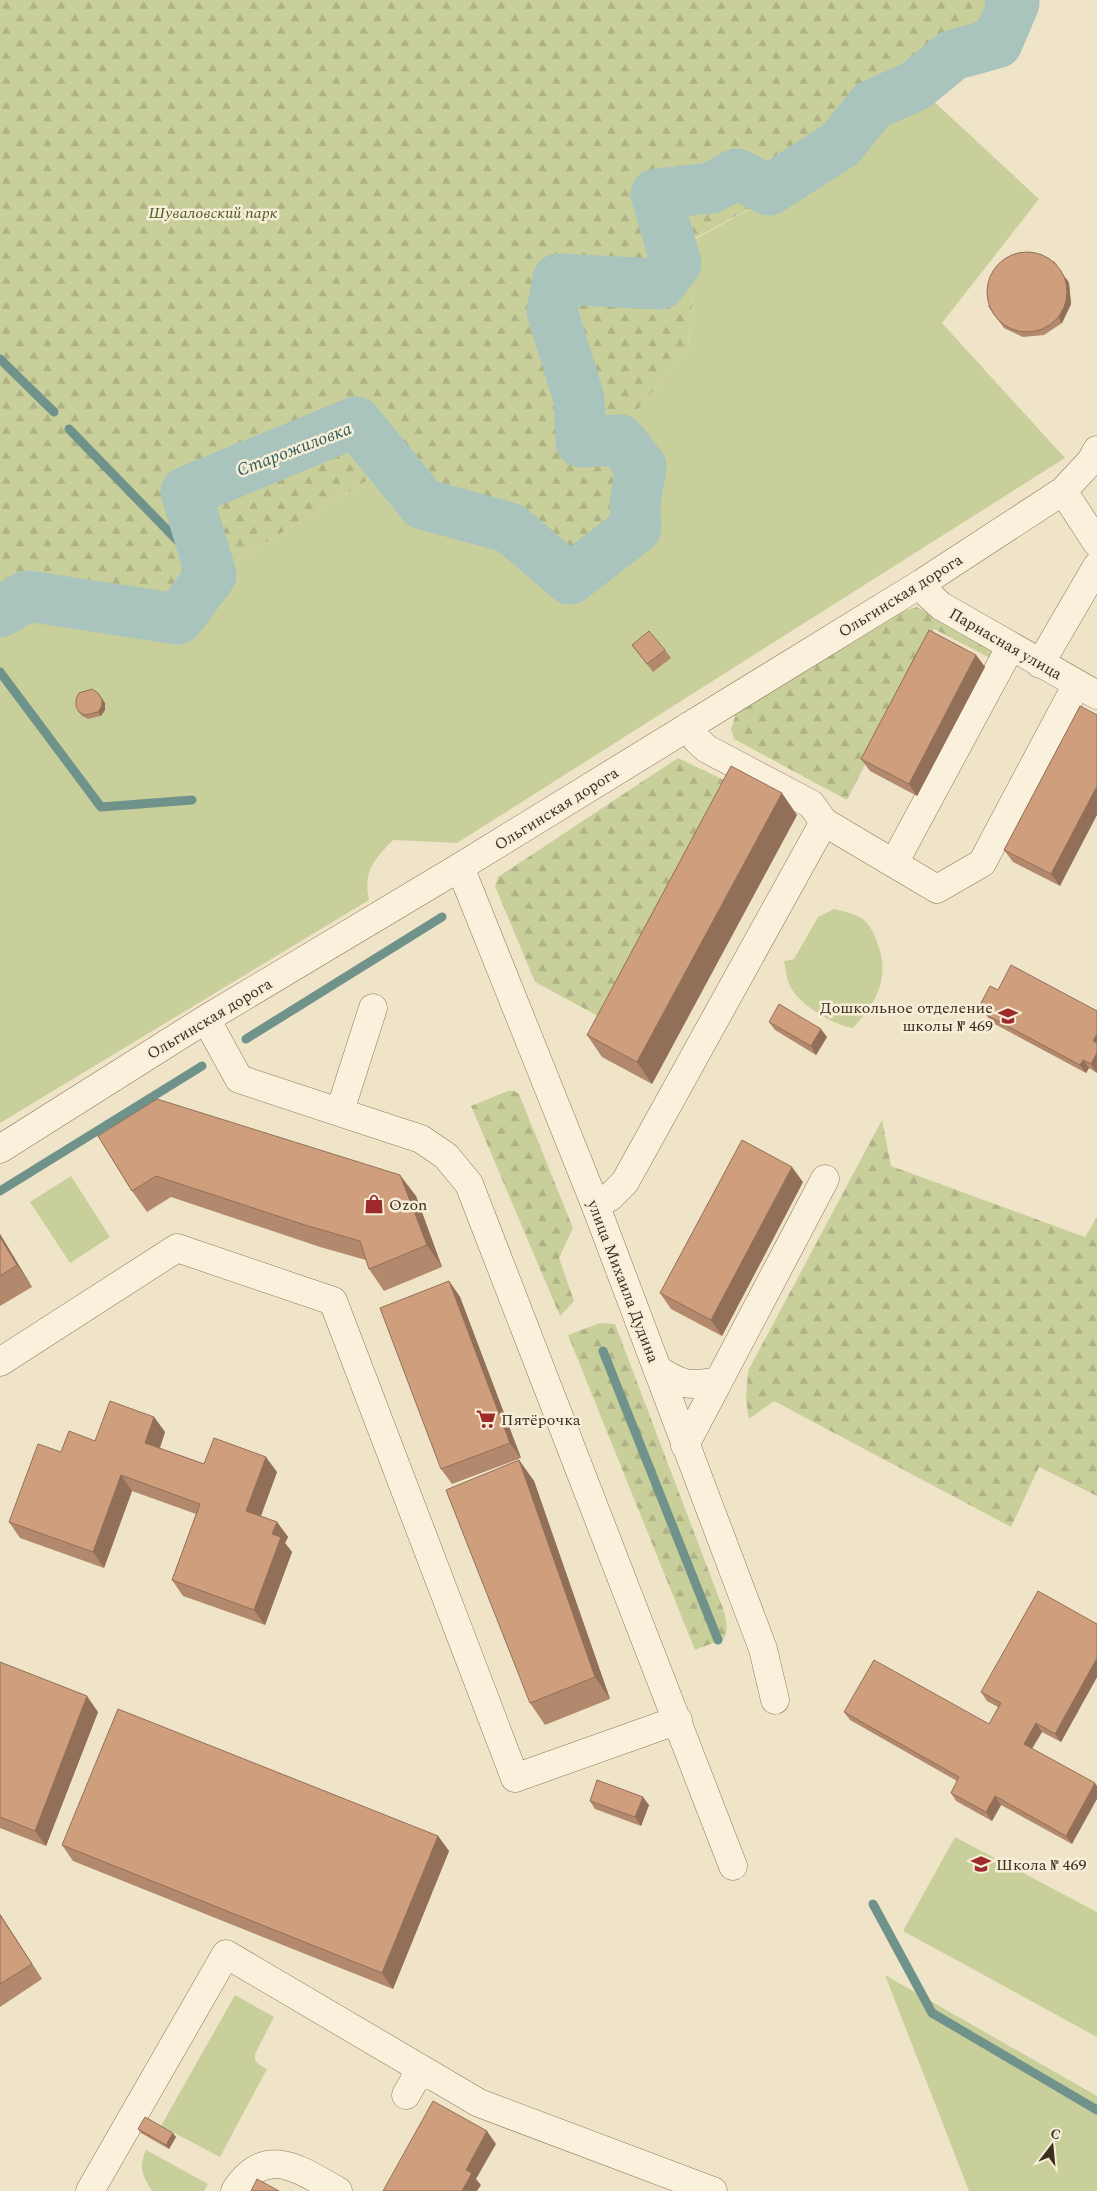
<svg xmlns="http://www.w3.org/2000/svg" width="1097" height="2191" font-family="Spectral,serif">
<style>
.green{fill:#c9cf9b}
.forest{fill:url(#forest-firs)}
.lines{fill:none;stroke-linecap:round;stroke-linejoin:round}
.stream{stroke:#6f938a;stroke-width:9}
.river{stroke:#a9c4bc;stroke-width:51}
.minor-casing{stroke:#8d765c;stroke-width:29}
.minor{stroke:#faf1dc;stroke-width:28}
.wall{fill:#b2896c}
.shaded-wall{fill:#916f58}
.building{fill:#cf9f7d;stroke:#916f58}
.labels{text-anchor:middle;stroke-width:5;stroke-linejoin:round;paint-order:stroke}
.park-label{font-size:16px;font-style:italic;fill:#4d5a26;stroke:#f7eed8}
.street-label{font-size:16px;fill:#3d2e20;stroke:#f7eed8}
.poi-label{font-size:16px;fill:#3d2e20;stroke:#f7eed8;text-anchor:start}
.water-label{font-size:18px;font-style:italic;fill:#2f5d5a;stroke:#f7eed8}
</style>
<defs>
<pattern id="forest-firs" width="22" height="20" patternUnits="userSpaceOnUse" patternTransform="scale(1.25)"><rect width="22" height="20" fill="#c9cf9b"/><path d="M5 1l3.5 6h-7zM16 11l3.5 6h-7z" fill="#aeb285"/></pattern>
</defs>
<rect width="100%" height="100%" fill="#f0e4c8"/>
<path class="green" d="M 928,96 L 1039,199 L 942,323 L 1065,458 L 457,843 L 393,840 C 374,860 363,871 369,900 L 0,1123 L 0,604 L 22,591 L 175,598 L 373,477 L 438,527 L 488,536 L 573,593 L 655,470 L 626,424 L 688,348 L 695,273 L 694,240 L 811,175 Z
M 834,909 C 842,911 852,913 859,917 C 868,921 874,933 877,942 C 891,978 877,1001 853,1028 C 833,1025 797,1004 789,984 C 786,977 786,968 784,961 L 794,959 L 818,917 Z
M 71,1176 L 110,1237 L 70,1263 L 30,1202 Z
M 955,1837 L 1097,1912 L 1097,2037 L 903,1931 Z
M 885,1975 L 1097,2096 L 1097,2191 L 969,2191 Z
M 235,1995 L 274,2017 L 255,2054 C 254,2063 260,2065 267,2069 L 220,2157 L 161,2126 Z
M 146,2150 L 208,2184 L 204,2191 L 152,2191 C 142,2174 138,2169 146,2150 Z"/>
<path class="forest" d="M 0,0 L 1018,0 L 1020,2 L 1008,42 L 811,175 L 694,239 L 695,273 L 688,348 L 626,424 L 655,470 L 644,530 L 573,593 L 488,536 L 438,527 L 373,477 L 175,598 L 22,591 L 0,604 Z
M 917,607 L 994,648 L 990,658 L 934,629 L 847,800 L 734,739 L 731,729 L 736,714 L 904,611 Z
M 678,758 L 728,782 L 598,1016 L 535,982 L 495,886 L 498,877 Z
M 508,1091 L 514,1091 L 519,1094 L 573,1228 L 559,1258 L 574,1301 L 560,1316 L 471,1106 Z
M 882,1120 L 891,1166 L 1085,1237 L 1097,1217 L 1097,1496 L 1039,1467 L 1011,1527 L 774,1401 L 749,1419 L 746,1400 L 748,1371 Z
M 600,1323 L 615,1324 L 725,1614 L 727,1629 L 724,1639 L 695,1650 L 568,1335 Z"/>
<g class="lines">
<path class="stream" d="M 0,359 L 54,412
M 69,429 L 211,575
M 0,672 L 101,807 L 192,800
M 246,1039 L 442,917
M 0,1191 L 202,1066
M 603,1351 L 718,1640
M 873,1904 L 932,2013 L 1097,2110"/>
<path class="river" d="M 0,612 L 27,596 L 178,619 L 211,575 L 186,492 L 356,422 L 423,504 L 510,528 L 570,579 L 636,528 L 635,503 L 641,467 L 620,440 L 581,442 L 579,399 L 552,311 L 558,279 L 660,284 L 676,263 L 656,194 L 711,188 L 737,174 L 769,190 L 841,144 L 872,105 L 915,86 L 953,55 L 997,43 L 1014,3 L 1010,0"/>
<defs>
<path id="minor" d="M 1063,491 L 1097,543
M 922,583 L 929,595 L 941,606 L 1097,695
M 1040,664 L 1097,566
M 689,726 L 697,740 L 707,749 L 811,804 L 824,822 L 937,889 L 982,863 L 1077,684
M 894,863 L 1011,646
M 460,867 L 595,1204 L 763,1649 L 775,1700
M 206,1019 L 239,1079 L 421,1139 L 446,1156 L 469,1184 L 733,1866
M 340,1111 L 373,1008
M 0,1149 L 206,1019 L 460,867 L 922,583 L 1063,491 L 1091,461 L 1097,450
M 595,1204 L 610,1197 L 625,1182 L 824,822
M 0,1362 L 177,1248 L 333,1301 L 515,1778 L 678,1720
M 657,1369 C 682,1385 689,1387 718,1381
M 685,1445 L 825,1179
M 406,2095 L 421,2069
M 90,2191 L 226,1954 L 479,2103 L 713,2191
M 235,2191 C 266,2143 300,2170 338,2191"/>
</defs>
<use href="#minor" class="minor-casing"/>
<use href="#minor" class="minor"/>
</g>
<path class="wall" d="M 1054,261 L 1069,283 L 1071,304 L 1062,323 L 1044,335 L 1023,337 L 1004,328 L 988,306 Z
M 632,645 L 665,650 L 671,658 L 653,672 Z
M 976,655 L 985,667 L 917,796 L 870,771 L 861,759 Z
M 98,693 L 105,703 L 105,710 L 101,716 L 88,719 L 82,716 L 79,712 Z
M 1080,706 L 1060,886 L 1013,862 L 1004,850 Z
M 797,815 L 652,1084 L 602,1057 L 587,1035 Z
M 998,990 L 1097,1011 L 1097,1073 L 1089,1068 L 1086,1073 L 991,1022 L 980,1005 Z
M 769,1022 L 827,1037 L 816,1055 L 775,1030 Z
M 98,1136 L 416,1196 L 442,1267 L 384,1291 L 369,1269 L 366,1260 L 320,1247 L 171,1197 L 147,1212 L 132,1191 Z
M 803,1182 L 722,1336 L 671,1309 L 660,1293 Z
M 0,1234 L 32,1287 L 0,1306 Z
M 449,1281 L 460,1297 L 521,1458 L 452,1484 L 441,1469 Z
M 154,1417 L 165,1432 L 160,1448 L 204,1464 L 277,1472 L 261,1516 L 277,1522 L 288,1537 L 285,1543 L 292,1552 L 265,1625 L 183,1596 L 172,1580 L 196,1514 L 132,1491 L 104,1568 L 20,1538 L 9,1522 L 61,1452 L 95,1441 Z
M 519,1460 L 534,1481 L 610,1699 L 545,1725 L 530,1703 Z
M 1097,1624 L 1097,1677 L 1061,1742 L 1042,1732 L 1032,1748 L 1072,1844 L 1001,1805 L 992,1821 L 956,1801 L 951,1793 L 957,1781 L 850,1720 L 844,1712 L 989,1724 L 998,1707 L 987,1701 L 981,1692 Z
M 0,1662 L 98,1712 L 46,1846 L 0,1828 Z
M 590,1801 L 649,1805 L 641,1826 L 595,1809 Z
M 438,1836 L 449,1851 L 393,1989 L 73,1861 L 62,1845 Z
M 0,1914 L 42,1979 L 0,2007 Z
M 138,2129 L 176,2137 L 169,2149 L 141,2133 Z"/>
<path class="shaded-wall" d="M 1066,278 L 1069,283 L 1071,304 L 1062,323 L 1059,319 Z
M 976,655 L 985,667 L 917,796 L 909,784 Z
M 98,693 L 105,703 L 105,710 L 101,716 L 98,712 Z
M 1097,786 L 1097,815 L 1060,886 L 1051,874 Z
M 782,793 L 797,815 L 652,1084 L 637,1062 Z
M 821,1029 L 827,1037 L 816,1055 L 811,1046 Z
M 1097,1034 L 1097,1047 L 1093,1041 Z
M 1097,1053 L 1097,1073 L 1091,1064 Z
M 1083,1060 L 1089,1068 L 1086,1073 L 1080,1065 Z
M 792,1167 L 803,1182 L 722,1336 L 711,1320 Z
M 400,1175 L 416,1196 L 442,1267 L 427,1245 Z
M 0,1234 L 32,1287 L 17,1265 L 0,1237 Z
M 449,1281 L 460,1297 L 521,1458 L 510,1443 Z
M 154,1417 L 165,1432 L 156,1459 L 145,1443 Z
M 266,1457 L 277,1472 L 257,1526 L 246,1511 Z
M 519,1460 L 534,1481 L 610,1699 L 595,1677 Z
M 121,1475 L 132,1491 L 104,1568 L 93,1552 Z
M 277,1522 L 288,1537 L 285,1543 L 292,1552 L 265,1625 L 254,1610 L 272,1534 Z
M 1097,1658 L 1097,1677 L 1061,1742 L 1055,1734 Z
M 87,1696 L 98,1712 L 46,1846 L 35,1831 Z
M 1036,1723 L 1042,1732 L 1030,1752 L 1024,1744 Z
M 1095,1783 L 1097,1786 L 1097,1799 L 1072,1844 L 1066,1836 Z
M 995,1796 L 1001,1805 L 992,1821 L 986,1812 Z
M 643,1797 L 649,1805 L 641,1826 L 635,1817 Z
M 438,1836 L 449,1851 L 393,1989 L 382,1973 Z
M 0,1914 L 42,1979 L 32,1964 L 0,1915 Z
M 487,2131 L 496,2144 L 476,2179 L 481,2185 L 477,2191 L 462,2191 L 466,2170 Z
M 173,2133 L 176,2137 L 169,2149 L 166,2145 Z"/>
<path class="building" d="M987 292a40 40 0 1 1 80 0a40 40 0 1 1-80 0Z
M 929,630 L 976,655 L 909,784 L 861,759 Z
M 649,631 L 665,650 L 647,664 L 632,645 Z
M 92,689 L 98,693 L 102,699 L 102,706 L 98,712 L 85,715 L 79,712 L 76,706 L 76,699 L 79,693 Z
M 1080,706 L 1097,715 L 1097,786 L 1051,874 L 1004,850 Z
M 731,766 L 782,793 L 637,1062 L 587,1035 Z
M 1011,965 L 1097,1011 L 1097,1034 L 1093,1041 L 1097,1043 L 1097,1053 L 1091,1064 L 1083,1060 L 1080,1065 L 985,1014 L 987,1009 L 980,1005 L 990,986 L 998,990 Z
M 779,1004 L 821,1029 L 811,1046 L 769,1022 Z
M 157,1099 L 400,1175 L 427,1245 L 369,1269 L 360,1241 L 305,1225 L 156,1176 L 132,1191 L 98,1136 Z
M 742,1140 L 792,1167 L 711,1320 L 660,1293 Z
M 0,1237 L 17,1265 L 0,1276 Z
M 449,1281 L 510,1443 L 441,1469 L 380,1308 Z
M 110,1401 L 154,1417 L 145,1443 L 204,1464 L 214,1438 L 266,1457 L 246,1511 L 277,1522 L 272,1534 L 281,1537 L 254,1610 L 172,1580 L 200,1504 L 121,1475 L 93,1552 L 9,1522 L 38,1444 L 61,1452 L 69,1431 L 95,1441 Z
M 519,1460 L 595,1677 L 530,1703 L 446,1490 Z
M 1038,1591 L 1097,1624 L 1097,1658 L 1055,1734 L 1036,1723 L 1024,1744 L 1095,1783 L 1066,1836 L 995,1796 L 986,1812 L 951,1793 L 959,1777 L 844,1712 L 874,1660 L 989,1724 L 1001,1703 L 981,1692 Z
M 0,1662 L 87,1696 L 35,1831 L 0,1817 Z
M 118,1709 L 438,1836 L 382,1973 L 62,1845 Z
M 597,1780 L 643,1797 L 635,1817 L 590,1801 Z
M 0,1915 L 32,1964 L 0,1984 Z
M 433,2101 L 487,2131 L 466,2170 L 472,2173 L 462,2191 L 383,2191 Z
M 145,2117 L 173,2133 L 166,2145 L 138,2129 Z
M 257,2179 L 279,2191 L 251,2191 Z"/>
<defs>
<symbol id="school-bare" viewBox="-9 -9 18 18"><path d="M0-5L7-2L0 1L-7-2ZM-4 1L0 2.5L4 1V4Q0 6-4 4Z" fill="#9e2a2b" stroke="#f7eed8" stroke-width="2.5" paint-order="stroke"/></symbol>
<symbol id="shop-bare" viewBox="-9 -9 18 18"><path d="M-5-2.5h2.3a2.7 3.5 0 0 1 5.4 0H5L5.5 6h-11ZM-1.5-2.5h3a1.5 2.3 0 0 0-3 0Z" fill="#9e2a2b" stroke="#f7eed8" stroke-width="2.5" paint-order="stroke"/></symbol>
<symbol id="supermarket-bare" viewBox="-9 -9 18 18"><path d="M-6-5.5h2.5l.6 2H6L4.5 2H-2.5L-4.4-4H-6ZM-1.5 3.2a1.3 1.3 0 1 0 .1 0ZM3 3.2a1.3 1.3 0 1 0 .1 0Z" fill="#9e2a2b" stroke="#f7eed8" stroke-width="2.5" paint-order="stroke"/></symbol>
</defs>
<g fill-rule="evenodd">
<use href="#school-bare" x="994" y="1002" width="28" height="28"/>
<use href="#shop-bare" x="360" y="1190" width="28" height="28"/>
<use href="#supermarket-bare" x="472" y="1405" width="28" height="28"/>
<use href="#school-bare" x="967" y="1850" width="28" height="28"/>
</g>
<g class="labels">
<g class="park-label">
<text x="213" y="218">Шуваловский парк</text>
</g>
<g class="street-label">
<text transform="translate(900 595) rotate(-32)" y="6">Ольгинская дорога</text>
<text transform="translate(1006 643) rotate(30)" y="6">Парнасная улица</text>
<text transform="translate(556 808) rotate(-32)" y="6">Ольгинская дорога</text>
<text transform="translate(209 1018) rotate(-31)" y="6">Ольгинская дорога</text>
<text transform="translate(624 1281) rotate(69)" y="6">улица Михаила Дудина</text>
</g>
<g class="poi-label">
<text x="993" y="1013" text-anchor="end">Дошкольное отделение<tspan x="993" dy="18">школы № 469</tspan></text>
<text x="389" y="1210">Ozon</text>
<text x="501" y="1425">Пятёрочка</text>
<text x="996" y="1870">Школа № 469</text>
</g>
<g class="water-label">
<text transform="translate(294 449) rotate(-21)" y="6">Старожиловка</text>
</g>
</g>
<g transform="translate(1052 2146) rotate(16)" stroke="#f7eed8" stroke-width="4" paint-order="stroke">
<path d="M0-4L9 19L0 12L-9 19Z" fill="#3d2e20"/>
<text y="-8" font-size="14" font-weight="bold" text-anchor="middle" fill="#3d2e20">С</text>
</g>
</svg>
